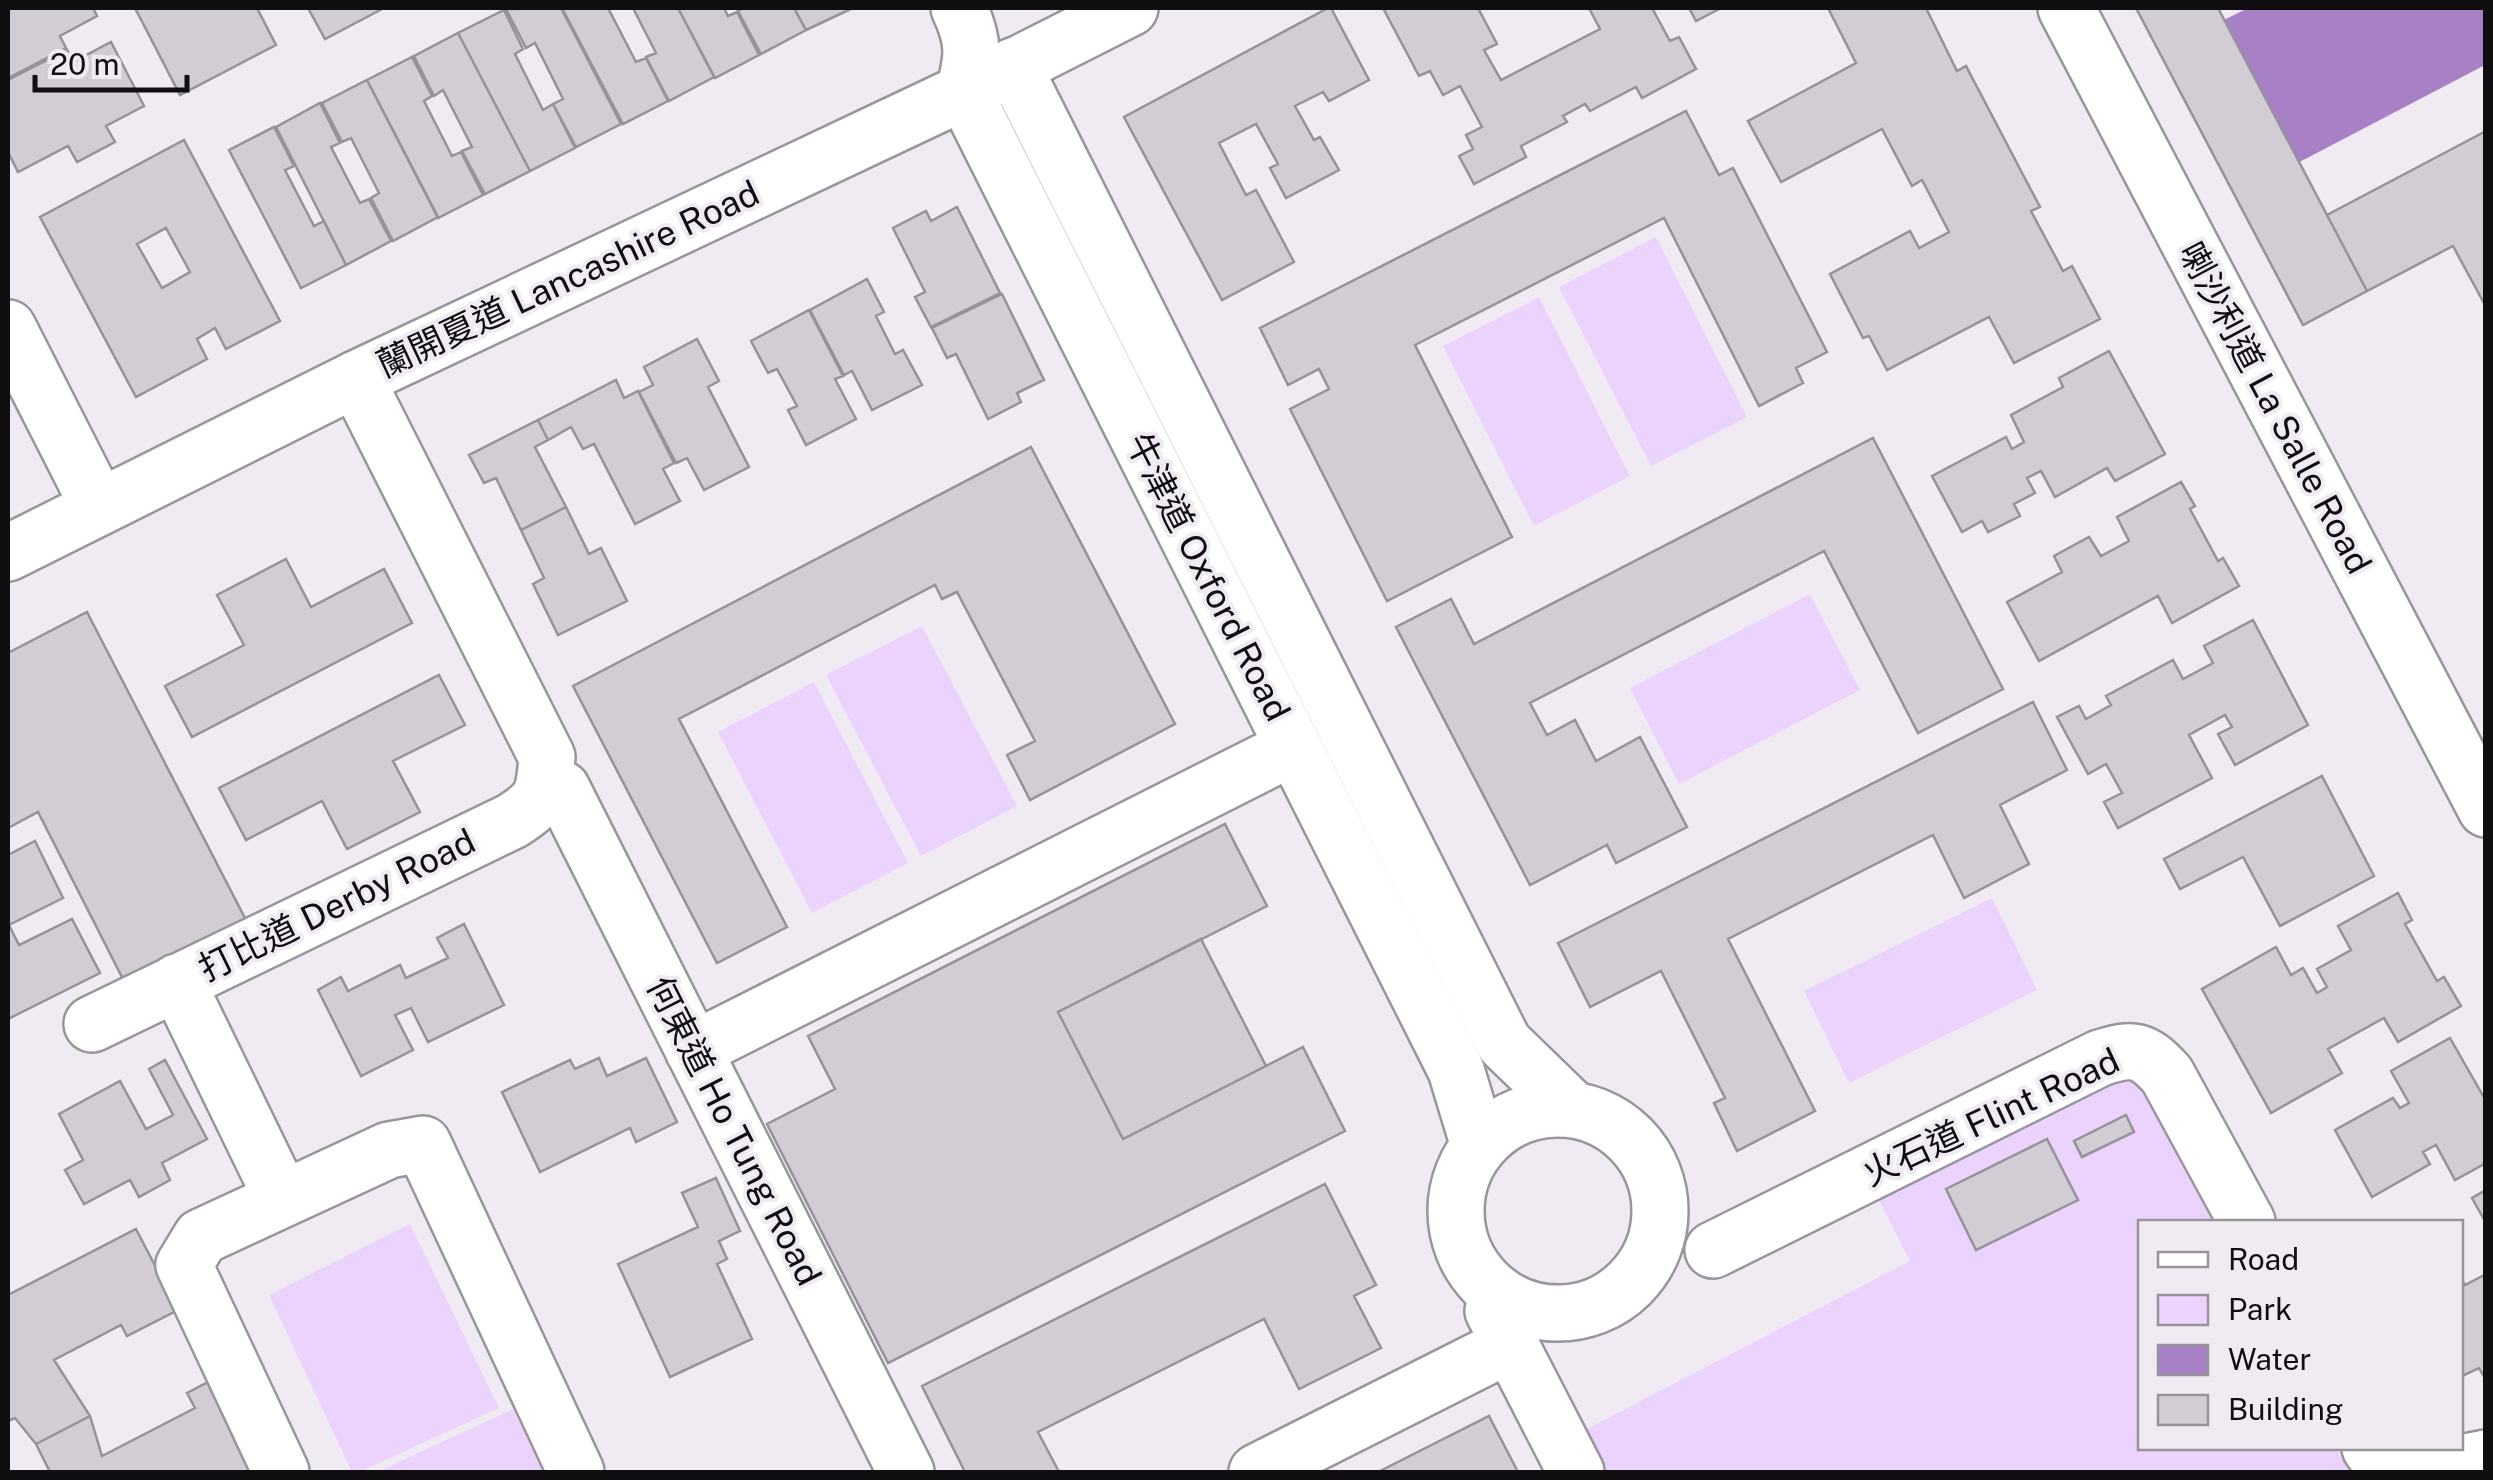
<svg xmlns="http://www.w3.org/2000/svg" width="2493" height="1480" font-family="'Public Sans','Noto Sans TC',sans-serif">
<style>
.green{fill:#ebd3fe}
.water{fill:#a880c5}
.building{fill:#d2cdd5;stroke:#969299;stroke-width:2.5;fill-rule:evenodd}
.lines{fill:none;stroke-linecap:round;stroke-linejoin:round}
.street-casing{stroke:#99959d;stroke-width:60}
.secondary-casing{stroke:#99959d;stroke-width:60}
.street{stroke:#fff;stroke-width:55}
.secondary{stroke:#fff;stroke-width:55}
.labels{text-anchor:middle;stroke-width:8;stroke-linejoin:round;paint-order:stroke}
.street-label{font-size:35px;fill:#100e11;stroke:#f0ebf3}
</style>
<rect width="100%" height="100%" fill="#f0ebf3"/>
<path class="green" d="M 1656,237 L 1747,417 L 1651,466 L 1559,287 Z
M 1539,297 L 1630,476 L 1534,526 L 1443,346 Z
M 1810,594 L 1860,690 L 1679,784 L 1630,688 Z
M 922,626 L 1017,806 L 921,856 L 826,675 Z
M 814,682 L 908,863 L 812,913 L 718,732 Z
M 1992,898 L 2037,990 L 1849,1083 L 1804,991 Z
M 2139,1067 L 2219,1222 L 2140,1222 L 2140,1448 L 2336,1448 L 2349,1472 L 1604,1472 L 1583,1431 L 1910,1261 L 1879,1200 Z
M 410,1224 L 499,1408 L 359,1472 L 352,1472 L 269,1295 Z
M 513,1409 L 543,1472 L 377,1472 Z"/>
<path class="water" d="M 2248,8 L 2485,8 L 2485,65 L 2288,168 L 2214,25 Z"/>
<path class="building" d="M 8,8 L 93,8 L 97,16 L 60,36 L 66,48 L 8,78 Z
M 135,8 L 257,8 L 276,45 L 180,95 Z
M 308,8 L 384,8 L 325,39 Z
M 561,8 L 621,124 L 576,147 L 553,104 L 563,99 L 535,43 L 526,48 L 506,9 Z
M 562,8 L 608,8 L 636,62 L 646,58 L 668,101 L 623,124 Z
M 633,8 L 678,8 L 714,77 L 669,101 L 646,57 L 656,53 Z
M 678,8 L 724,8 L 728,16 L 737,12 L 759,55 L 715,78 Z
M 744,8 L 794,8 L 806,30 L 761,54 L 738,11 Z
M 794,8 L 853,8 L 806,30 Z
M 1328,8 L 1331,8 L 1369,80 L 1329,101 L 1323,92 L 1295,106 L 1314,140 L 1320,137 L 1339,170 L 1286,198 L 1270,168 L 1278,164 L 1256,124 L 1219,143 L 1246,195 L 1256,190 L 1294,262 L 1222,300 L 1124,117 Z
M 1383,8 L 1478,8 L 1497,44 L 1484,50 L 1501,80 L 1600,29 L 1589,8 L 1652,8 L 1670,41 L 1679,37 L 1696,69 L 1642,98 L 1636,87 L 1590,111 L 1585,104 L 1563,116 L 1567,122 L 1521,146 L 1526,157 L 1474,184 L 1459,156 L 1473,149 L 1466,135 L 1482,127 L 1460,86 L 1443,95 L 1430,71 L 1419,76 Z
M 1689,8 L 1721,8 L 1696,21 Z
M 1828,8 L 1926,8 L 1957,71 L 1966,66 L 2040,207 L 2031,211 L 2063,271 L 2072,266 L 2100,319 L 2014,363 L 1989,317 L 1887,370 L 1869,336 L 1863,338 L 1830,274 L 1910,231 L 1919,248 L 1949,232 L 1922,180 L 1912,186 L 1882,129 L 1781,182 L 1748,121 L 1856,63 Z
M 2136,8 L 2218,8 L 2367,291 L 2303,325 Z
M 504,10 L 523,49 L 515,54 L 543,110 L 553,104 L 575,148 L 530,171 L 458,33 Z
M 458,33 L 530,171 L 485,194 L 462,151 L 472,147 L 443,90 L 434,96 L 414,56 Z
M 111,42 L 144,106 L 106,126 L 115,142 L 77,162 L 68,146 L 18,172 L 8,152 L 8,80 L 67,50 L 73,62 Z
M 412,57 L 432,96 L 424,101 L 452,156 L 461,152 L 483,195 L 438,218 L 367,80 Z
M 367,80 L 438,217 L 393,241 L 371,198 L 379,193 L 351,138 L 342,142 L 322,103 Z
M 320,103 L 340,143 L 331,147 L 360,203 L 369,199 L 391,241 L 346,265 L 276,127 Z
M 1686,111 L 1719,175 L 1733,168 L 1827,352 L 1796,368 L 1803,383 L 1759,406 L 1664,218 L 1415,345 L 1512,537 L 1387,601 L 1290,409 L 1329,389 L 1319,369 L 1288,385 L 1260,328 Z
M 274,127 L 294,166 L 285,170 L 314,226 L 324,221 L 346,265 L 301,288 L 229,150 Z
M 2486,131 L 2486,307 L 2453,246 L 2367,291 L 2327,215 Z
M 184,140 L 280,321 L 226,349 L 215,328 L 197,339 L 207,359 L 136,397 L 40,217 ZM 166,228 L 190,272 L 162,288 L 137,244 Z
M 957,207 L 1000,293 L 931,327 L 915,297 L 925,292 L 893,228 L 926,211 L 931,221 Z
M 867,279 L 884,312 L 876,316 L 895,354 L 903,350 L 922,385 L 872,410 L 852,371 L 844,375 L 810,310 Z
M 1002,294 L 1044,380 L 1017,393 L 1021,402 L 988,419 L 956,354 L 947,358 L 932,328 Z
M 809,310 L 843,376 L 835,379 L 856,419 L 806,445 L 788,410 L 797,406 L 777,369 L 768,373 L 751,341 Z
M 697,339 L 719,381 L 708,387 L 749,467 L 704,490 L 687,458 L 676,463 L 639,392 L 653,385 L 644,367 Z
M 2109,351 L 2165,454 L 2115,481 L 2107,468 L 2055,497 L 2041,471 L 2027,478 L 2035,493 L 2014,504 L 2020,516 L 1988,532 L 1982,521 L 1962,532 L 1932,476 L 2006,437 L 2012,449 L 2024,442 L 2011,415 L 2063,387 L 2059,378 Z
M 616,380 L 624,398 L 638,391 L 674,463 L 663,469 L 680,501 L 635,524 L 594,444 L 583,449 L 571,427 L 548,440 L 538,420 Z
M 538,420 L 548,440 L 535,447 L 566,507 L 521,530 L 496,478 L 484,483 L 469,455 Z
M 1873,438 L 2003,689 L 1918,733 L 1824,551 L 1530,703 L 1547,735 L 1575,720 L 1596,761 L 1640,737 L 1687,827 L 1616,863 L 1607,845 L 1530,885 L 1396,627 L 1451,599 L 1474,644 Z
M 1031,447 L 1175,724 L 1030,800 L 1007,755 L 1035,741 L 957,592 L 942,599 L 935,585 L 679,719 L 787,927 L 717,963 L 573,686 Z
M 2181,482 L 2195,506 L 2190,509 L 2218,561 L 2223,558 L 2239,586 L 2172,623 L 2158,596 L 2039,661 L 2007,602 L 2062,572 L 2054,556 L 2089,537 L 2101,556 L 2129,541 L 2117,517 Z
M 566,507 L 589,554 L 601,548 L 627,601 L 558,635 L 533,584 L 544,578 L 521,530 Z
M 286,559 L 311,607 L 384,569 L 412,623 L 192,737 L 165,686 L 244,645 L 217,595 Z
M 87,612 L 248,924 L 125,983 L 38,812 L 8,828 L 8,653 Z
M 2253,620 L 2308,725 L 2235,765 L 2218,734 L 2232,727 L 2225,715 L 2189,735 L 2212,778 L 2118,828 L 2104,802 L 2122,793 L 2106,764 L 2088,774 L 2057,717 L 2079,706 L 2086,719 L 2111,705 L 2106,696 L 2173,660 L 2183,679 L 2213,663 L 2204,646 Z
M 439,675 L 465,725 L 393,761 L 420,812 L 347,849 L 322,801 L 246,840 L 219,788 Z
M 2033,702 L 2067,770 L 2000,805 L 2029,864 L 1964,898 L 1933,835 L 1728,939 L 1815,1111 L 1737,1151 L 1714,1103 L 1725,1098 L 1661,971 L 1590,1007 L 1558,943 Z
M 2322,776 L 2374,876 L 2280,926 L 2243,857 L 2180,889 L 2164,859 Z
M 1225,824 L 1267,906 L 1058,1012 L 1123,1139 L 1303,1047 L 1345,1131 L 888,1363 L 767,1124 L 835,1089 L 808,1036 Z
M 35,841 L 63,898 L 9,925 L 19,945 L 72,919 L 100,973 L 8,1019 L 8,855 Z
M 2398,893 L 2412,920 L 2405,924 L 2437,981 L 2444,977 L 2461,1006 L 2398,1042 L 2384,1018 L 2328,1049 L 2342,1073 L 2271,1113 L 2202,989 L 2276,947 L 2291,975 L 2303,968 L 2317,993 L 2327,987 L 2317,969 L 2351,950 L 2338,926 Z
M 464,924 L 504,1005 L 428,1042 L 411,1008 L 395,1015 L 413,1050 L 361,1076 L 318,990 L 341,977 L 348,991 L 400,965 L 406,978 L 448,958 L 437,938 Z
M 1201,939 L 1266,1066 L 1123,1139 L 1058,1012 Z
M 2450,1038 L 2486,1101 L 2486,1163 L 2455,1180 L 2436,1145 L 2423,1152 L 2430,1164 L 2372,1197 L 2335,1130 L 2393,1098 L 2400,1108 L 2409,1103 L 2391,1071 Z
M 599,1058 L 607,1076 L 646,1058 L 677,1122 L 636,1142 L 630,1128 L 540,1172 L 502,1092 L 570,1060 L 575,1069 Z
M 165,1060 L 207,1139 L 162,1163 L 170,1180 L 139,1197 L 130,1180 L 84,1204 L 65,1170 L 83,1160 L 59,1114 L 120,1081 L 146,1129 L 173,1115 L 149,1069 Z
M 2126,1115 L 2134,1132 L 2082,1157 L 2074,1141 Z
M 2047,1139 L 2078,1200 L 1976,1250 L 1946,1189 Z
M 716,1178 L 740,1231 L 719,1241 L 727,1259 L 717,1264 L 752,1339 L 670,1377 L 618,1264 L 698,1227 L 682,1193 Z
M 1325,1184 L 1376,1285 L 1354,1296 L 1381,1348 L 1299,1389 L 1264,1319 L 1038,1432 L 1059,1472 L 965,1472 L 922,1386 Z
M 2486,1190 L 2486,1223 L 2472,1198 Z
M 136,1229 L 178,1310 L 127,1336 L 121,1325 L 54,1360 L 90,1416 L 36,1444 L 15,1418 L 8,1421 L 8,1295 Z
M 2486,1274 L 2486,1380 L 2479,1368 L 2460,1377 L 2460,1277 L 2465,1285 Z
M 212,1380 L 258,1468 L 250,1472 L 50,1472 L 36,1444 L 90,1416 L 102,1456 L 195,1408 L 187,1393 Z
M 1489,1416 L 1518,1472 L 1378,1472 Z"/>
<g class="lines">
<defs>
<path id="street" d="M 959,8 C 975,42 973,56 964,92 L 1456,1070 L 1479,1146
M 1013,66 L 1504,1043 L 1569,1106
M 8,328 L 99,507
M 562,789 L 906,1472
M 177,982 L 282,1198
M 92,1024 L 512,821 C 544,801 544,793 547,757 L 356,379
M 693,1050 L 1266,761
M1456 1211a102 102 0 1 1 204 0a102 102 0 1 1-204 0Z
M 1713,1250 L 2100,1058 C 2134,1047 2143,1049 2167,1075 L 2247,1222
M 1493,1311 L 1576,1472
M 2370,1448 L 2383,1466 L 2402,1472
M 281,1472 L 184,1265 L 201,1237 L 389,1150 L 423,1144 L 576,1472
M 1257,1472 L 1511,1344
M 2416,1472 L 2486,1458"/>
<path id="secondary" d="M 2066,8 L 2486,809
M 8,553 L 356,379 L 964,92 L 1130,8"/>
</defs>
<use href="#street" class="street-casing"/>
<use href="#secondary" class="secondary-casing"/>
<use href="#street" class="street"/>
<use href="#secondary" class="secondary"/>
</g>
<g class="labels">
<g class="street-label">
<text transform="translate(568 279) rotate(-25)" y="12">蘭開夏道 Lancashire Road</text>
<text transform="translate(2275 408) rotate(62)" y="12">喇沙利道 La Salle Road</text>
<text transform="translate(1208 577) rotate(63)" y="12">牛津道 Oxford Road</text>
<text transform="translate(337 905) rotate(-26)" y="12">打比道 Derby Road</text>
<text transform="translate(1991 1117) rotate(-25)" y="12">火石道 Flint Road</text>
<text transform="translate(734 1131) rotate(63)" y="12">何東道 Ho Tung Road</text>
</g>
</g>
<rect width="2493" height="1480" fill="none" stroke="#100e11" stroke-width="20"/>
<rect x="2138" y="1220" width="325" height="230" fill="#f0ebf3" stroke="#969399" stroke-width="2.5"/>
<rect x="2158" y="1252" width="50" height="15" fill="#ffffff" stroke="#969399" stroke-width="2.5"/>
<text x="2228" y="1270" font-size="30" fill="#100e11">Road</text>
<rect x="2158" y="1295" width="50" height="30" fill="#ebd3fe" stroke="#969399" stroke-width="2.5"/>
<text x="2228" y="1320" font-size="30" fill="#100e11">Park</text>
<rect x="2158" y="1345" width="50" height="30" fill="#a880c5" stroke="#969399" stroke-width="2.5"/>
<text x="2228" y="1370" font-size="30" fill="#100e11">Water</text>
<rect x="2158" y="1395" width="50" height="30" fill="#d2cdd5" stroke="#969399" stroke-width="2.5"/>
<text x="2228" y="1420" font-size="30" fill="#100e11">Building</text>
<path d="M35 75v15h152v-15" fill="none" stroke="#100e11" stroke-width="5"/>
<text x="50" y="75" font-size="30" fill="#100e11" stroke="#f0ebf3" stroke-width="8" paint-order="stroke">20 m</text>
</svg>
